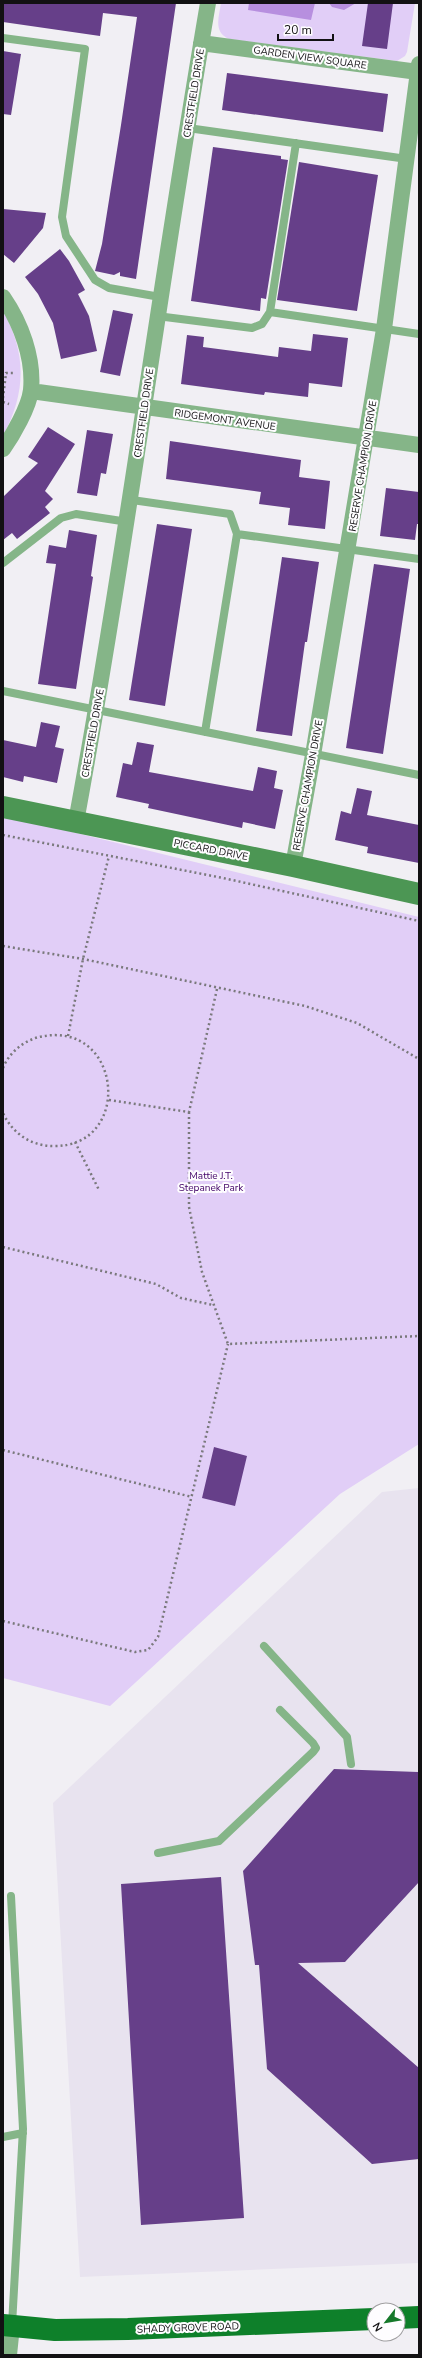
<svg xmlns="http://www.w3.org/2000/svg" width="422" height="2358" font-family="'Nunito Sans',sans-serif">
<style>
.built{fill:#e8e3ef}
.green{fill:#e1cef7}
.water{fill:#b78fdf}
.building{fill:#663f89}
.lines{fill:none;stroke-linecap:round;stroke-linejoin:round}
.path{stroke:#7a797c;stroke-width:2.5;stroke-dasharray:2 3;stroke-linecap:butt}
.lane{stroke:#85b588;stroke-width:8}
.street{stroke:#85b588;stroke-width:16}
.secondary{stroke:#4c9654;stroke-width:22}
.primary{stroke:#0e802a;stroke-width:22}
.labels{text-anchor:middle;stroke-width:4;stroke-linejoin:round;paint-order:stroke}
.street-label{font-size:10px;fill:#121113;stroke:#fefdff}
.park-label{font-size:10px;fill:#410267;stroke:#fefdff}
</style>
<rect width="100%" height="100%" fill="#f1eff4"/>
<path class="built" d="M 419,1488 L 419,2263 L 80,2277 L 53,1803 L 382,1492 Z"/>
<path class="green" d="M 221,3 L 415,3 L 407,52 L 405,56 L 397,61 L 229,39 C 213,32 219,17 221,3 Z
M 3,311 C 27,354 26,393 3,436 Z
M 3,815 L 419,917 L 419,1444 L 340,1494 L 110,1706 L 3,1678 Z"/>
<path class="water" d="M 249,3 L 315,3 L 311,20 L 248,10 Z
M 329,3 L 356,3 L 344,10 L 332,7 Z"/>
<path class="building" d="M 3,3 L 176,3 L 136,279 L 120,276 L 120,272 L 114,275 L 95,271 L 102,244 L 121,125 L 137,17 L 103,13 L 100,36 L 3,22 Z
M 368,3 L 393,3 L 387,49 L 362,46 Z
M 3,51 L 21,54 L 11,115 L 3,114 Z
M 227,73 L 388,94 L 383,132 L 222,110 Z
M 213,147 L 281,156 L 281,159 L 288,160 L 266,299 L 261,298 L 260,311 L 191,301 Z
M 299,162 L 378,175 L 357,311 L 277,300 Z
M 3,209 L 46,213 L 43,228 L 14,263 L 3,254 Z
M 60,249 L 69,261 L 85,290 L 78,294 L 89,316 L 97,351 L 61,359 L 53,323 L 38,294 L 25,277 Z
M 113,310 L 133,314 L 120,376 L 100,372 Z
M 313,334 L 348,338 L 342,387 L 309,383 L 308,397 L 265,392 L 264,395 L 181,384 L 187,335 L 204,337 L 203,347 L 278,357 L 279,347 L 311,351 Z
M 48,427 L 75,444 L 45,491 L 53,499 L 45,507 L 50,513 L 17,539 L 12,533 L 3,540 L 3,497 L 38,463 L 28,457 Z
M 87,430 L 113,434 L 106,474 L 101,473 L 97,496 L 77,493 Z
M 170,441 L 301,460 L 299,477 L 330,481 L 325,529 L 288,525 L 290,508 L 259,504 L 261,492 L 166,479 Z
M 386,488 L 419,492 L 419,524 L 417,524 L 415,540 L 380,536 Z
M 157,524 L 192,529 L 165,706 L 129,700 Z
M 69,530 L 97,535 L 91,576 L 93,577 L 76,689 L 38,684 L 56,564 L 46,563 L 49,545 L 66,548 Z
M 282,557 L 319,562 L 307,642 L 305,642 L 292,736 L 256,731 Z
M 374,564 L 410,569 L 383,754 L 346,748 Z
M 41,722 L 60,726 L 55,747 L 64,749 L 57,783 L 24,776 L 23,782 L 3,777 L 3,740 L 36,747 Z
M 137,742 L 154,745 L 149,772 L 253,791 L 258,767 L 277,771 L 274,788 L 283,790 L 275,829 L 243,822 L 242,828 L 148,808 L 149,804 L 116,797 L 123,763 L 132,765 Z
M 357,788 L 372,791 L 367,815 L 419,825 L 419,863 L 367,853 L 368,847 L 335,840 L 341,811 L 351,814 Z
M 214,1447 L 247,1456 L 235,1506 L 202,1498 Z
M 334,1769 L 418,1772 L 419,1882 L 345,1962 L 298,1963 L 419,2068 L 419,2159 L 372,2164 L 267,2069 L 259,1965 L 255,1965 L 243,1871 Z
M 221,1877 L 244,2218 L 141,2225 L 121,1884 Z"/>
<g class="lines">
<path class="path" d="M 3,398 L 6,373 L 13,373
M 3,402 L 9,404
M 3,835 L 223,878 L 419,921
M 3,946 L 83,959 L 305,1006 L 357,1023 L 419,1059
M 68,1036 L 83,959 L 109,856
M 3,1068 C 9,1053 23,1041 39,1037 C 123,1018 134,1148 53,1146 C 31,1146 12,1133 3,1113
M 109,1100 L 189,1112 L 217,989
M 189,1112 L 189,1207 L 202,1272 L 228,1344 L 419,1336
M 75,1142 L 99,1190
M 3,1247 L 156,1284 L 181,1298 L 213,1305
M 3,1450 L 192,1497
M 3,1621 L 135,1652 L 148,1650 L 158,1637 L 228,1344"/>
<path class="lane" d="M 3,38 L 85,49 L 62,217 L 66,236 L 95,280 L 109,288 L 160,297
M 188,128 L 407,159
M 270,312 L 296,143
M 157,316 L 252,328 L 262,324 L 270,312 L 419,334
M 132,500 L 230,514 L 237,534 L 419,559
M 3,563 L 61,518 L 76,514 L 128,522
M 3,691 L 419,775
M 205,732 L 237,534
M 264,1646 L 347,1737 L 351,1764
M 158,1853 L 219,1841 L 313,1752 L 316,1748 L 313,1743 L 280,1710
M 11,1896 L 23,2129 L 12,2325
M 3,2137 L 23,2133"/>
<path class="street" d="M 201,43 L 418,72
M 3,297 C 21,323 34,358 31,390 C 29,407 13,435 3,449
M 31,391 L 419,445
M 76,822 C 126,550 161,276 208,3
M 293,866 L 313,755 L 384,329 L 419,64
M 9,2355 L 12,2326"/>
<path class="secondary" d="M 3,807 L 293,866 L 419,894"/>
<path class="primary" d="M 398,2318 L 419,2317
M 3,2325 L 55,2330 L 128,2329 L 374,2319"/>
</g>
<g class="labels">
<g class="street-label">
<text transform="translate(310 57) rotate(8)" y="4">GARDEN VIEW SQUARE</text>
<text transform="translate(193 93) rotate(-81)" y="4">CRESTFIELD DRIVE</text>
<text transform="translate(143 413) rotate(-82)" y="4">CRESTFIELD DRIVE</text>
<text transform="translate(225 419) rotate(8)" y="4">RIDGEMONT AVENUE</text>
<text transform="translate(362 466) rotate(-81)" y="4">RESERVE CHAMPION DRIVE</text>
<text transform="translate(92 733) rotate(-80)" y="4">CRESTFIELD DRIVE</text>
<text transform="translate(307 785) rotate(-80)" y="4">RESERVE CHAMPION DRIVE</text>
<text transform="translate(211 849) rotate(11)" y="4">PICCARD DRIVE</text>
<text transform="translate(188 2327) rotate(-2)" y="4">SHADY GROVE ROAD</text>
</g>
<g class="park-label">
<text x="211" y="1179">Mattie J.T.<tspan x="211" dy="12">Stepanek Park</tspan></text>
</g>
</g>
<rect width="422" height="2358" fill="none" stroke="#121113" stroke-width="8"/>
<g transform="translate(386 2322) rotate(239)"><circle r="19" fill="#fefdff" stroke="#a09fa1"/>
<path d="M0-3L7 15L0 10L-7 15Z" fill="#16792b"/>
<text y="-6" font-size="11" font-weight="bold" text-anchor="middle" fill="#121113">N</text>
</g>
<path d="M278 34v6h55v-6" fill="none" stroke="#121113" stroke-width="2"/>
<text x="284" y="34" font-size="12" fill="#121113" stroke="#fefdff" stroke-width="3" paint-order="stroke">20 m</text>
</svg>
